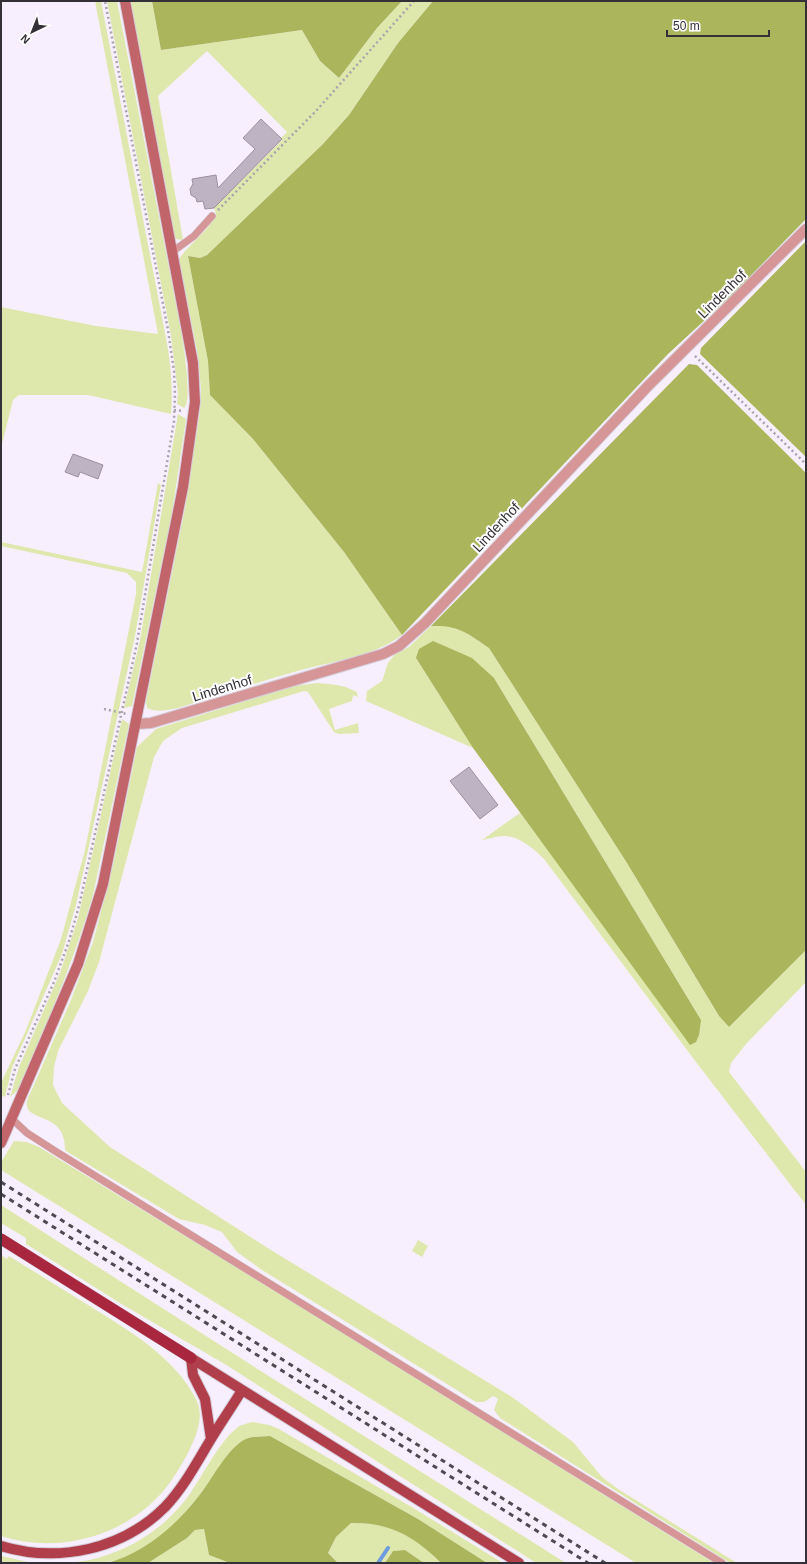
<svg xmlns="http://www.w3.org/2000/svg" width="807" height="1564" font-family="Arial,sans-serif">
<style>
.green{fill:#dfe8ac}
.forest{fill:#abb55c}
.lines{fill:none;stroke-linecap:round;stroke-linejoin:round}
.stream{stroke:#6f9be1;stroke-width:4}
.building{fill:#bdb3c2;stroke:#9b919f}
.service-casing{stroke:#d4cdd9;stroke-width:8}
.minor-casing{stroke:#d4cdd9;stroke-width:12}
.secondary-casing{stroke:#d4cdd9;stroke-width:12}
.primary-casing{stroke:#d4cdd9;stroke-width:12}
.trunk-casing{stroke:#d4cdd9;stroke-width:12}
.path{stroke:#a9a3ae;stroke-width:2.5;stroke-dasharray:2 3;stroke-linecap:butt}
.service{stroke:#d69597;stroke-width:7}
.minor{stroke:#d69597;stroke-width:10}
.secondary{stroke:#c2656b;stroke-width:10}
.primary{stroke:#b13f4b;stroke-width:10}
.trunk{stroke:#a8263e;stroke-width:11}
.rail{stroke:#4e4a52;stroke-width:3;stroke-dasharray:5 5;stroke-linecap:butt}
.labels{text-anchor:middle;stroke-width:4;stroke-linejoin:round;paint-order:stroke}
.street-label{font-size:14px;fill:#343037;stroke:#fff}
</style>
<rect width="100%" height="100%" fill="#f7effd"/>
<path class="green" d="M 95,1 L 101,1 L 166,338 C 171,364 173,388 171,414 L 88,395 L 19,395 L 13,400 L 1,448 L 1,307 L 96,326 L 158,334 Z
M 107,1 L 117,1 L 181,330 C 183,344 193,400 184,408 L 177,404 L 178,393 L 171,336 Z
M 130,1 L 152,1 L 161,50 L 302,30 L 320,61 L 339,78 L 377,28 L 402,1 L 433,1 L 398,43 L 349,115 L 323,144 L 207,255 L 200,258 L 188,256 L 208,361 L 210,395 L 253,439 L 344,552 L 402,635 C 371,658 331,661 294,672 C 255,683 217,696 178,708 C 168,710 156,713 147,708 L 146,701 L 185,508 L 200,410 L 201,389 L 197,351 L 179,259 C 190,243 207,233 216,214 L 214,208 L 282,140 L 281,138 L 287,132 L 207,51 L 158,96 L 183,240 L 175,239 Z
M 178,414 L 186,419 L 172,513 L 132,706 L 124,708 L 140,640 Z
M 158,483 L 161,485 L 135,636 L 76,905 L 62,954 L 12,1068 L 5,1097 L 1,1095 L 1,1083 L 26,1030 L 61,939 L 85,850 L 136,594 L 136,582 L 127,573 L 1,546 L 1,542 L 142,572 Z
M 449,625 L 465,632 L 489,648 L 627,863 L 719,1016 L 729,1027 L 806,950 L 806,982 L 746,1044 L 731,1063 L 729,1072 L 806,1172 L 806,1205 L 696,1062 L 544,859 C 534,849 519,836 504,836 C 497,836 489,839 482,840 L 520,813 L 547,848 L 701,1020 L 494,678 L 416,658 L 473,748 L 366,701 L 367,691 L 382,681 L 388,663 L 395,654 L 409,647 L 431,626 Z
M 317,683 C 331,684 345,685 357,692 L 358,697 L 353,695 L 352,701 L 329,709 L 335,730 L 358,723 L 359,733 L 339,734 L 334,732 L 308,692 L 304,691 L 182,728 L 163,741 L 154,757 L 99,962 L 88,991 L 58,1051 L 54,1067 L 53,1085 L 62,1103 L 110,1147 L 266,1247 L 512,1397 L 573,1442 L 602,1477 L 618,1489 L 737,1563 L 730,1563 L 500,1418 L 494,1410 L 498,1399 L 493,1396 L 484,1402 L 476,1402 L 262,1270 L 237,1252 L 222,1232 L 205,1225 L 179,1219 L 69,1153 L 65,1150 C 66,1113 30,1122 27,1106 C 26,1102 28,1097 30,1094 L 71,1000 L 93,942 L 112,870 L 137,747 L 156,729 L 294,686 Z
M 122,719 L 129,724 L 93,895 C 73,963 46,1026 18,1090 L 10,1097 L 19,1067 L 60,973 L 78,918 Z
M 14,1141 L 27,1142 L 39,1147 L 277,1292 L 714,1563 L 636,1563 L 1,1170 L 1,1162 Z
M 1,1205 L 253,1366 L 566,1563 L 536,1563 L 223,1363 L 123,1305 L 26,1244 L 26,1238 L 1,1223 Z
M 418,1240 L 428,1246 L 422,1257 L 412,1251 Z
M 1,1255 L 7,1259 L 9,1256 C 35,1272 62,1289 88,1305 C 128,1330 174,1356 196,1399 C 205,1417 196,1437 188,1453 C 181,1466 174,1478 165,1489 C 126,1536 59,1555 1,1536 Z
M 252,1422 L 269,1425 L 279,1429 L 415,1509 L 503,1563 L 487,1563 L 418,1519 L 270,1436 C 263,1437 252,1436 246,1439 C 231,1445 211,1480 201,1493 C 181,1520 152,1548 119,1560 C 101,1564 80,1563 62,1563 C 112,1562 163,1534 191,1492 C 204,1473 214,1452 230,1434 L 239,1426 Z
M 351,1523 C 390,1522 415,1536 441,1563 L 424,1563 L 405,1550 L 393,1551 L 385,1563 L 338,1563 L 328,1553 L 336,1537 Z
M 204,1529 L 209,1555 L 230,1563 L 148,1563 L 187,1538 L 195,1530 Z
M 1,1556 L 33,1563 L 1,1563 Z"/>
<path class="forest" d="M 152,1 L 402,1 L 377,28 L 339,78 L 320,61 L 302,30 L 161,50 Z
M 433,1 L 806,1 L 806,219 L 733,294 L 668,354 L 402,635 L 344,552 L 253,439 L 210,395 L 208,361 L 188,256 L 200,258 L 207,255 L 323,144 L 349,115 L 398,43 Z
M 806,241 L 806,457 L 700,354 L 701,348 Z
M 689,364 L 697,365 L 806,473 L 806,950 L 729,1027 L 719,1016 L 627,863 L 489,648 C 467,633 459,625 431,626 Z
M 433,641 L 472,658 L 494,678 L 701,1020 L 699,1035 L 696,1042 L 690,1045 L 473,748 L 416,658 L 419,649 Z
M 270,1436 L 418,1519 L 487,1563 L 441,1563 C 415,1537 390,1522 351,1523 L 336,1537 L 328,1553 L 338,1563 L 230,1563 L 209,1555 L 204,1529 L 195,1530 L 187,1538 L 148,1563 L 107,1563 C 145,1553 177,1525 201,1493 C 212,1479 229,1446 246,1439 C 252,1436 263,1437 270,1436 Z
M 405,1550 L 424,1563 L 385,1563 L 393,1551 Z"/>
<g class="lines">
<path class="stream" d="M 378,1563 L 388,1548"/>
</g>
<path class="building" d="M 261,119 L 282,139 L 214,208 L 205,209 L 203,201 L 197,202 L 196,198 L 191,195 L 190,189 L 193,184 L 192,179 L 216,175 L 218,188 L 255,149 L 243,138 Z
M 73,454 L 103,465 L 98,479 L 80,472 L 78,477 L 65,472 Z
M 469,767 L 498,805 L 480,819 L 450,781 Z"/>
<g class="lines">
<defs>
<path id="service" d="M 172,252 L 194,236 L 212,216
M 12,1119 L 27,1133 L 55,1151 L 722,1563"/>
<path id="minor" d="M 136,724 L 151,723 L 383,654 L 399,646 L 425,623 L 648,386 L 806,229"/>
<path id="secondary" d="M 1,1143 L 78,964 L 103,884 L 183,487 L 195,402 L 193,363 L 125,1"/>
<path id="primary" d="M 191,1358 L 519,1563
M 191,1358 L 193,1375 L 205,1399 L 211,1439
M 1,1546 C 58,1563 122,1550 165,1507 C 184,1487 197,1462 211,1439 C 221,1422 232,1407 242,1390"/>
<path id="trunk" d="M 1,1239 L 191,1358"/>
</defs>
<use href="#service" class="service-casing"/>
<use href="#minor" class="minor-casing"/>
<use href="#secondary" class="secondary-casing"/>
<use href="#primary" class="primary-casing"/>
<use href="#trunk" class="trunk-casing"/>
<path class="path" d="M 218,210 L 316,111 L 414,1
M 695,356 L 806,464
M 174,410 L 183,411
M 104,709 L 127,714
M 8,1095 L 15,1069 L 54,982 L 69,941 L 79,906 L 137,643 L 174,421 L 175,393 L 174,371 L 168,330 L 105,1"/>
<use href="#service" class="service"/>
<use href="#minor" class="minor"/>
<use href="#secondary" class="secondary"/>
<use href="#primary" class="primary"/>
<use href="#trunk" class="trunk"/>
<path class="rail" d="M 1,1182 L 605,1563
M 1,1194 L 588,1563"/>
</g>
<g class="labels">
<g class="street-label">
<text transform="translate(722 294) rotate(-45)" y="5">Lindenhof</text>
<text transform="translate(496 527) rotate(-47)" y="5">Lindenhof</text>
<text transform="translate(222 688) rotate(-17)" y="5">Lindenhof</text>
</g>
</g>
<rect width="807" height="1564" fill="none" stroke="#343037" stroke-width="4"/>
<g transform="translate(32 32) rotate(223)" stroke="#ffffff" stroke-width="3" paint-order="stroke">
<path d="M0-3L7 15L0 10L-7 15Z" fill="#343037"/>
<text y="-6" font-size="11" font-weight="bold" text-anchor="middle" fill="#343037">N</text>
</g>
<path d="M667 30v6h102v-6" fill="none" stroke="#343037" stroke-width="2"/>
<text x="673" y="30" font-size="12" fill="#343037" stroke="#ffffff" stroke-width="3" paint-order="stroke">50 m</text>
</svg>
